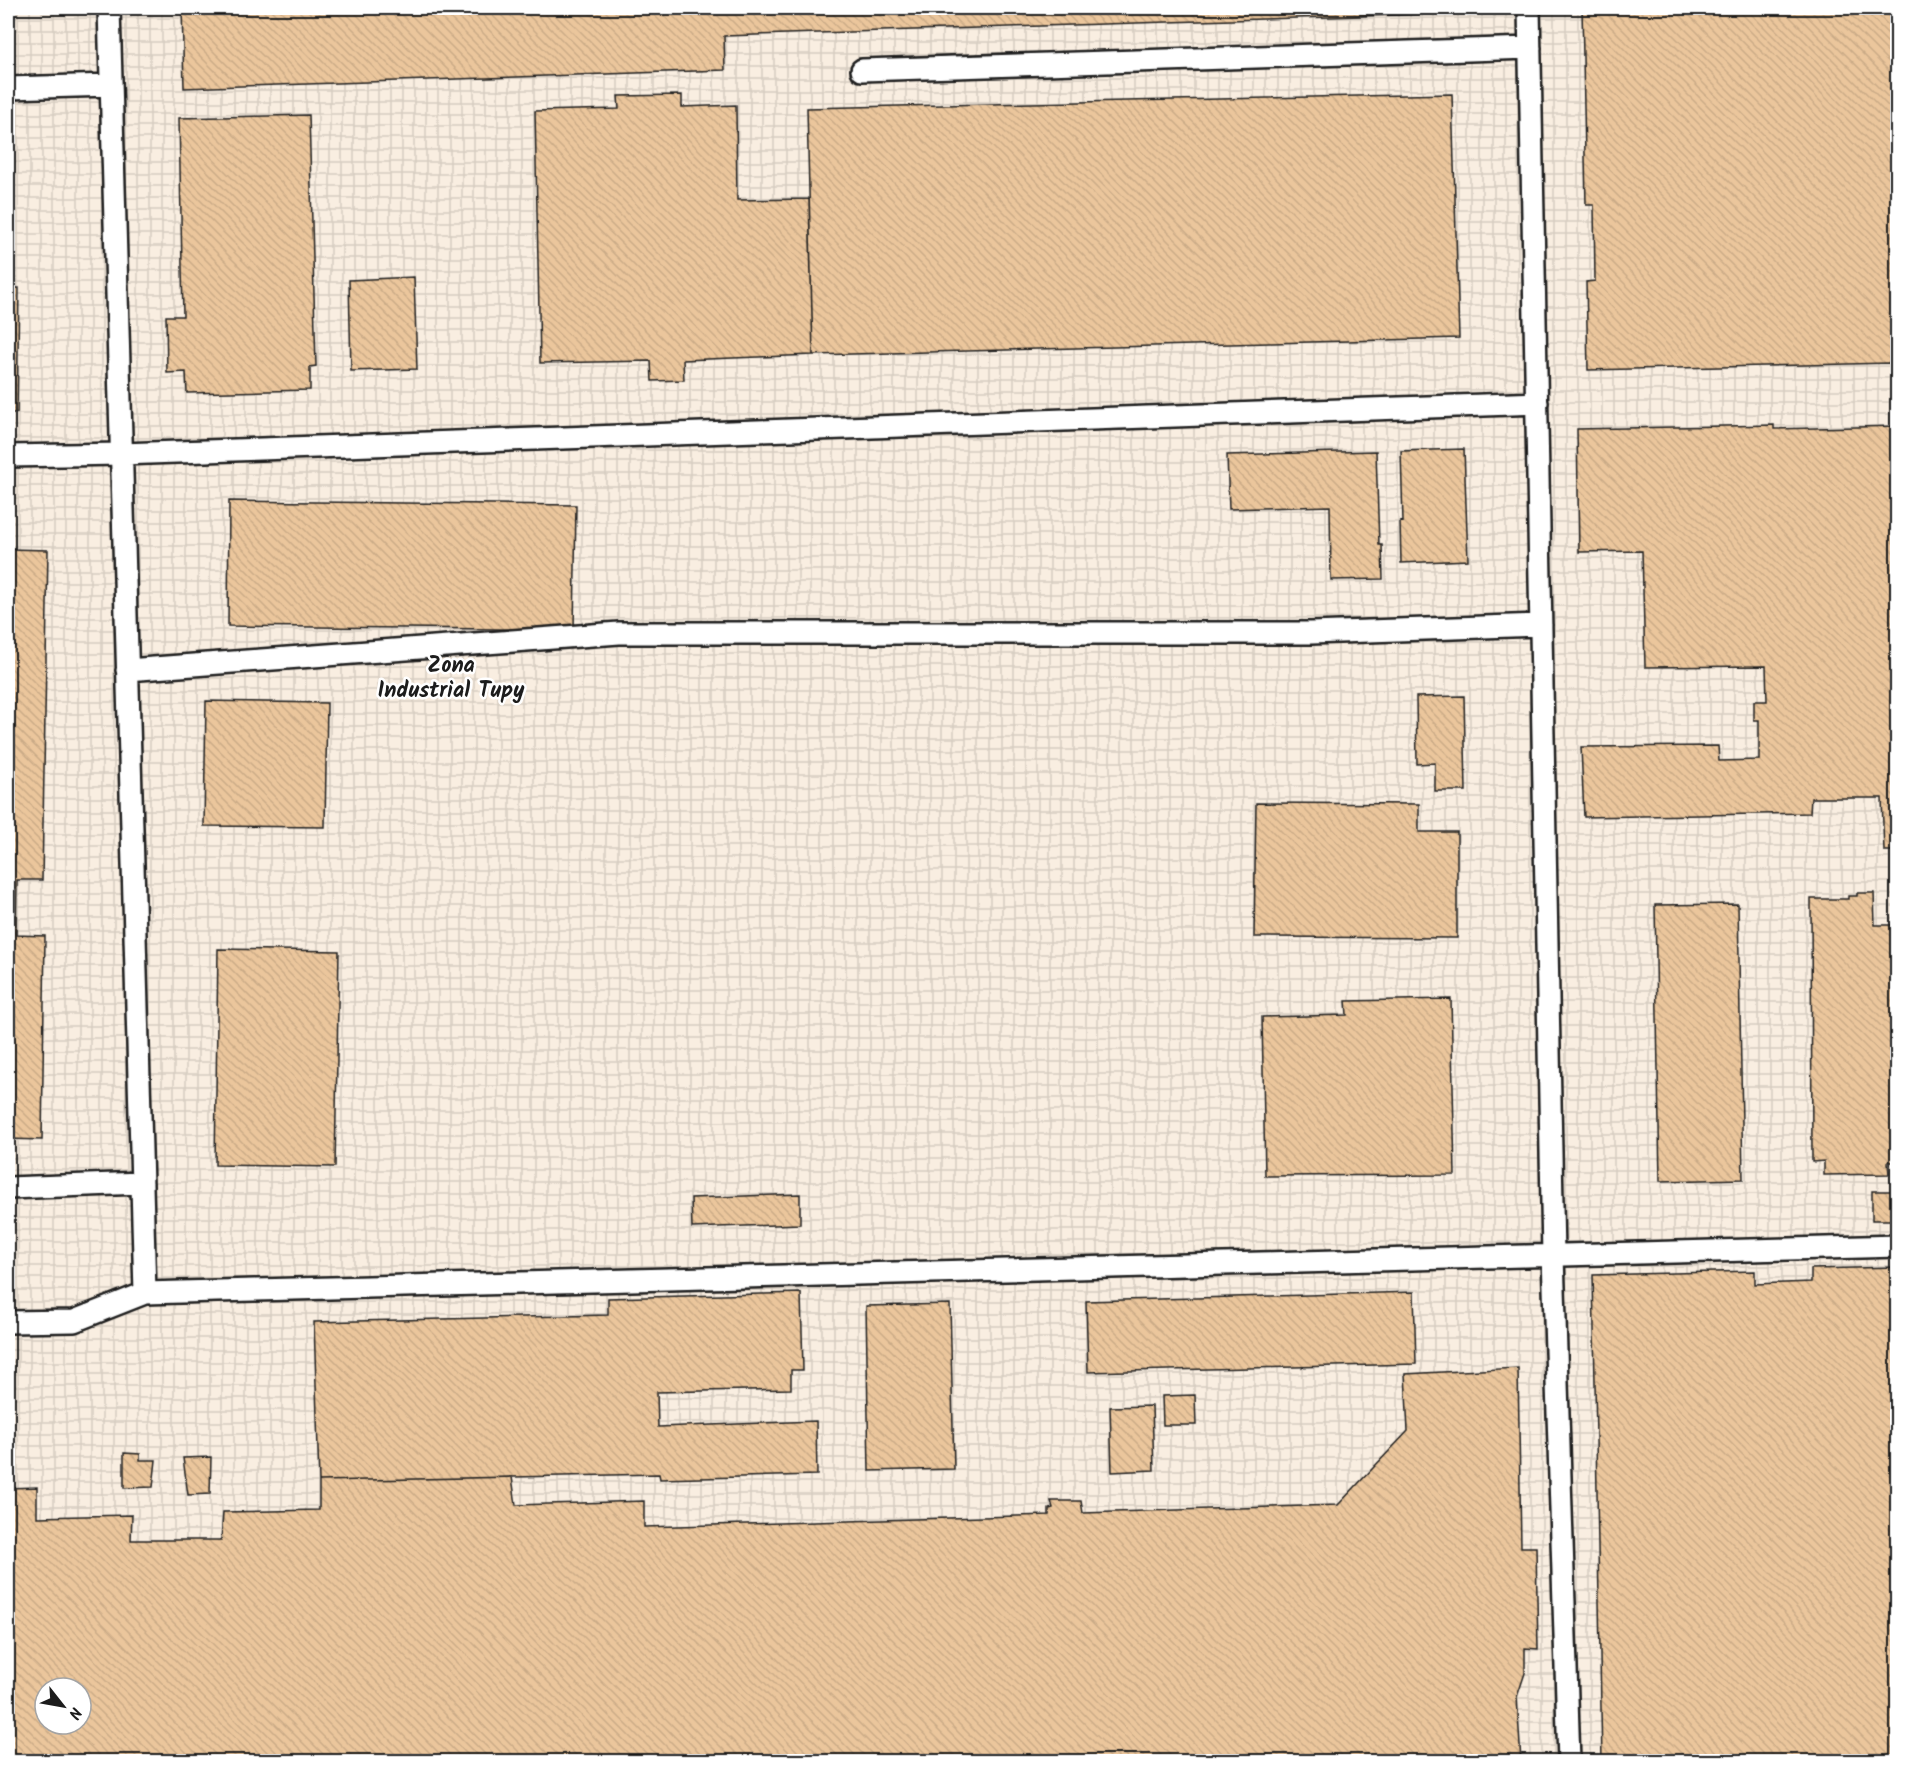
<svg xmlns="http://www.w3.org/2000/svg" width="1905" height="1769" font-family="Kalam,sans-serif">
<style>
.industrial{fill:url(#industrial-grid);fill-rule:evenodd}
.building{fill:url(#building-back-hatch);stroke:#1c1c1c;stroke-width:1.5;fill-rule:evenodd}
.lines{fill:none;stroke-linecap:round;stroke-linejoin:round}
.lane-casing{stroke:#1c1c1c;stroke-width:26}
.lane{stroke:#fff;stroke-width:21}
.labels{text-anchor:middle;stroke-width:5;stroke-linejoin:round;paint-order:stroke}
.district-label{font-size:22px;font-weight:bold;fill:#1c1c1c;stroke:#fff}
</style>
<defs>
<pattern id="industrial-grid" width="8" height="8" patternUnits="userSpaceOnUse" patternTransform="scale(1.5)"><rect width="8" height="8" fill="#f9eee1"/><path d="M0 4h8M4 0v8" fill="none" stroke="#d5ccc0"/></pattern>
<pattern id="building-back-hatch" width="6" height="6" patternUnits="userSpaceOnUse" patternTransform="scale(1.5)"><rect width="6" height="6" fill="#ebc69c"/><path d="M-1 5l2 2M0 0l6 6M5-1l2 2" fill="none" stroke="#c9aa86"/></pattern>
</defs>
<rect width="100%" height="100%" fill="#fff"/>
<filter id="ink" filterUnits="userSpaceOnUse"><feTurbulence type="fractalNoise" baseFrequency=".0167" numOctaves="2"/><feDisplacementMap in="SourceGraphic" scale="12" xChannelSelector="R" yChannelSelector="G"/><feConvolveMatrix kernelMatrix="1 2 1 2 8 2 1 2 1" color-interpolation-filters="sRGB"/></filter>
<g filter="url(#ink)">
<path class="industrial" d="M 8,8 L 1897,8 L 1897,1761 L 8,1762 ZM 45,1688 L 81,1688 L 81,1724 L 45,1724 Z"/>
<path class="building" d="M 182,8 L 1457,8 L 1457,13 L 724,36 L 725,70 L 184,88 Z
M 1582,8 L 1898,8 L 1898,389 L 1891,389 L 1891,363 L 1588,370 L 1586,282 L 1595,281 L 1594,205 L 1586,205 Z
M 1452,94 L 1459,338 L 813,355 L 807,108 Z
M 682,95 L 682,107 L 736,105 L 737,200 L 809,199 L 813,355 L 683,360 L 684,380 L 652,381 L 651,361 L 540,363 L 535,111 L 619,109 L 618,96 Z
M 309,115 L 316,366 L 310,367 L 310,390 L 187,393 L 186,372 L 167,373 L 166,316 L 183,316 L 179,118 Z
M 8,123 L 12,123 L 15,241 L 8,242 Z
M 414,277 L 417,369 L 351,371 L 349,280 Z
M 8,288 L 19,288 L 17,413 L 8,413 Z
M 1774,425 L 1774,429 L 1898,426 L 1898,851 L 1884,851 L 1882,798 L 1811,798 L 1810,813 L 1584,817 L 1581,747 L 1718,746 L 1719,761 L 1759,760 L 1759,720 L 1754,720 L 1754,701 L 1767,701 L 1766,666 L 1645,667 L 1642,551 L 1579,552 L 1577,429 Z
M 1464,449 L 1468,560 L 1401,563 L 1400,521 L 1403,522 L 1401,451 Z
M 1376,451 L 1379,545 L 1382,545 L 1383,579 L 1331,580 L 1330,506 L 1229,509 L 1227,455 Z
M 229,501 L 576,505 L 574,630 L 228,626 Z
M 8,549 L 48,550 L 42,880 L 17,880 L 16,935 L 45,936 L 42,1140 L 8,1139 Z
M 1464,696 L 1466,791 L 1435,791 L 1435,763 L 1417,764 L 1416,697 Z
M 206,701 L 327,703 L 325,827 L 204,826 Z
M 1256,803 L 1419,804 L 1419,832 L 1457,832 L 1457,938 L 1254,937 Z
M 1857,893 L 1874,893 L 1875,925 L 1898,925 L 1898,1162 L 1888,1162 L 1889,1174 L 1824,1175 L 1824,1161 L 1812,1162 L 1811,899 L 1848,899 L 1848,896 L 1857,896 Z
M 1738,904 L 1743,1179 L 1660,1181 L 1655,905 Z
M 218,949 L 339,951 L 335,1167 L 215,1165 Z
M 1451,999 L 1455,1175 L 1265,1176 L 1262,1017 L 1347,1015 L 1346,1001 Z
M 1872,1191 L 1898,1191 L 1898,1220 L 1872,1220 Z
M 800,1194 L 800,1224 L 692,1228 L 691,1198 Z
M 1898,1267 L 1898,1762 L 1602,1762 L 1593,1275 L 1755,1271 L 1755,1284 L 1811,1282 L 1811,1269 Z
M 1414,1292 L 1416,1364 L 1088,1372 L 1086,1301 Z
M 801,1293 L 803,1370 L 791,1370 L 791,1389 L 657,1392 L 658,1427 L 816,1421 L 817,1475 L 660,1479 L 659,1474 L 319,1481 L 314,1322 L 608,1315 L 608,1298 Z
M 950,1304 L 954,1469 L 869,1471 L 866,1306 Z
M 1518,1368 L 1521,1547 L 1536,1547 L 1538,1649 L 1525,1648 L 1525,1673 L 1517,1697 L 1521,1762 L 8,1762 L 8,1488 L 37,1487 L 37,1517 L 132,1515 L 131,1540 L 221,1540 L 223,1512 L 319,1510 L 319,1481 L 512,1477 L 516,1505 L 644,1501 L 644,1527 L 1049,1515 L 1049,1509 L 1053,1508 L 1051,1501 L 1081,1501 L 1083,1513 L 1338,1505 L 1408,1431 L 1405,1374 ZM 45,1688 L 81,1688 L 81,1724 L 45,1724 Z
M 1195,1395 L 1196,1425 L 1163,1425 L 1162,1396 Z
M 1152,1406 L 1154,1470 L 1112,1472 L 1110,1407 Z
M 124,1453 L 140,1454 L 140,1460 L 156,1460 L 153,1487 L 124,1488 Z
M 211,1457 L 210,1494 L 188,1495 L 183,1458 Z"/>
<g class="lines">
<defs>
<path id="lane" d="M 109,8 L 145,1293
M 1529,8 L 1553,1256 L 1569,1762
M 862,70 L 1530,48
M 8,88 L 111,85
M 8,456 L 121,454 L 1537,403
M 127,670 L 619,633 L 1311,633 L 1541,625
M 8,1188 L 142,1183
M 8,1322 L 74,1321 L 145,1293 L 1898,1246"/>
</defs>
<use href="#lane" class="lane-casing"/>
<use href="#lane" class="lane"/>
</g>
</g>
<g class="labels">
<g class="district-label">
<text x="451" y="672">Zona<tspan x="451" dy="25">Industrial Tupy</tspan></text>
</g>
</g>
<rect width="1905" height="1769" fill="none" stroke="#fff" stroke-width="30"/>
<rect x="15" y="15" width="1875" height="1739" fill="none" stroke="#1c1c1c" stroke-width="2" filter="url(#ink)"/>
<g transform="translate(63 1706) rotate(121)"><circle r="28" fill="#ffffff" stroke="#a4a4a4" stroke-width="1.5"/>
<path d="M0-4.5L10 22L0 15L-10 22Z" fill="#1c1c1c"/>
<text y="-9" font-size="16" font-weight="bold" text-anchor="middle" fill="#1c1c1c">N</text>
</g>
</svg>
